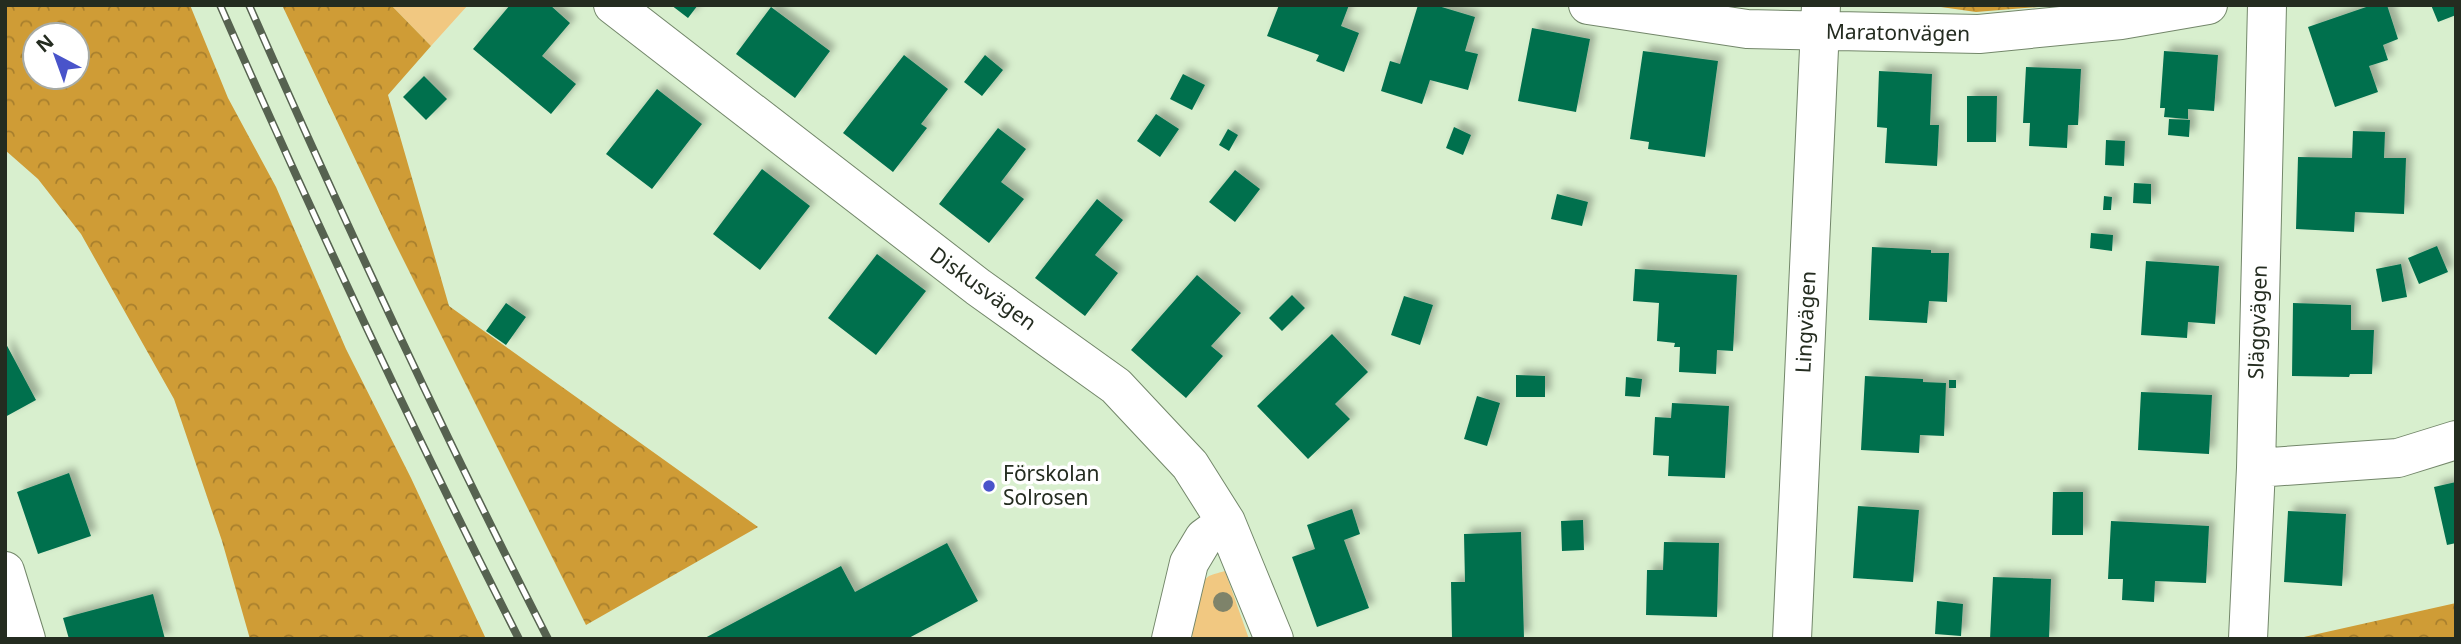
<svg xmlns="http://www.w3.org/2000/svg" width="2461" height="644" font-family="'Noto Sans',sans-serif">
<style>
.green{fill:#f1c881}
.forest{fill:url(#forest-crowns);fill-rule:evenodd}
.building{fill:#00704e;filter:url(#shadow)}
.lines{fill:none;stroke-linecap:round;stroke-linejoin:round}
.minor-casing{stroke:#73876a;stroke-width:40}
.minor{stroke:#fff;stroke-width:38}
.rail-casing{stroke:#566250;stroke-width:8}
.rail{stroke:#fff;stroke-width:5;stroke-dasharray:16;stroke-linecap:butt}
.tree{fill:#7e836a}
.poi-dot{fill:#4954ca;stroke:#fff;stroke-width:2.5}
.labels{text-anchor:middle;stroke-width:7;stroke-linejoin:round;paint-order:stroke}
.street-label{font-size:21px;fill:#242c20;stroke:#fff}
.poi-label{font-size:21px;fill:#242c20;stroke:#fff;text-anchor:start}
</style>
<defs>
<pattern id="forest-crowns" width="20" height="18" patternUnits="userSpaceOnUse" patternTransform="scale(1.75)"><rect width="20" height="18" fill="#cf9c36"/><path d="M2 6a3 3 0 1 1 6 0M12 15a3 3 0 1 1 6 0" fill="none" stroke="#a87f2d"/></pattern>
<filter id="shadow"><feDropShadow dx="6" dy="-6" stdDeviation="3.5" flood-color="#0004"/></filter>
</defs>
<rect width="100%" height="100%" fill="#d8efce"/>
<path class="green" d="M 391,5 L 468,5 L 431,46 Z
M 1225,571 L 1249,639 L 1193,639 C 1189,622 1193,587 1209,576 C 1214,574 1221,572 1225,571 Z"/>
<path class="forest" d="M 5,5 L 190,5 L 228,98 L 276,187 L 346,349 L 411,478 L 486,639 L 250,639 L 222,541 L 174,399 L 81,234 L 38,179 L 5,150 ZM 35,35 L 77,35 L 77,77 L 35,77 Z
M 282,5 L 391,5 L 431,46 L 388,95 L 449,306 L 758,527 L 586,625 L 392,237 Z
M 1927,5 L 2063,5 L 1976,12 Z
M 2456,603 L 2456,639 L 2295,639 Z"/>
<path class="building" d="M 510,5 L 550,5 L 570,23 L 542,56 L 576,84 L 551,114 L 473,49 Z
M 671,5 L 698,5 L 688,18 Z
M 1279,5 L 1349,5 L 1341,26 L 1359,33 L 1344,72 L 1316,61 L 1319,55 L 1267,36 Z
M 1418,5 L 1435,5 L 1475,17 L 1465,51 L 1478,54 L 1468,90 L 1430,80 L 1422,104 L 1381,91 L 1390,61 L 1400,64 Z
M 2372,5 L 2387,5 L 2398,39 L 2383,45 L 2388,60 L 2369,66 L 2378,92 L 2335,107 L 2308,27 Z
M 2431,5 L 2456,5 L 2456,15 L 2438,22 Z
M 771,7 L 830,51 L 795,98 L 736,54 Z
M 1532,28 L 1590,39 L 1576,112 L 1518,101 Z
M 1643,51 L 1718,61 L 1705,157 L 1648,149 L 1649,142 L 1630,139 Z
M 2164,51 L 2218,55 L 2214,111 L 2188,109 L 2188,119 L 2164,117 L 2165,108 L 2160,108 Z
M 904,55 L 948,89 L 921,124 L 927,128 L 893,172 L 843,133 Z
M 985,55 L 1003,70 L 982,96 L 964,82 Z
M 2026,67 L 2081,69 L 2078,125 L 2068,125 L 2067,148 L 2029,146 L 2030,123 L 2023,123 Z
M 1879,71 L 1932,74 L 1930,125 L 1939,125 L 1937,166 L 1885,163 L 1887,128 L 1877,127 Z
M 1183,74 L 1205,85 L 1192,110 L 1170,99 Z
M 424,76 L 447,99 L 426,120 L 403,97 Z
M 657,89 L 702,124 L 652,189 L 606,154 Z
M 1967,96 L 1997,96 L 1996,142 L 1967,142 Z
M 1156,114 L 1179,129 L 1160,157 L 1137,141 Z
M 2169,119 L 2190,120 L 2189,137 L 2168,135 Z
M 1454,127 L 1471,135 L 1463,155 L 1446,148 Z
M 998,128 L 1026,149 L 1001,182 L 1024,199 L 989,243 L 939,204 Z
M 1228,129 L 1238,135 L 1229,151 L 1219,145 Z
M 2353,131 L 2385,132 L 2384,158 L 2406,158 L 2404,214 L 2355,212 L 2354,232 L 2296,229 L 2298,157 L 2352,158 Z
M 2106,140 L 2125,141 L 2124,166 L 2105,165 Z
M 762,169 L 810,206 L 760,270 L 713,234 Z
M 1235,170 L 1260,189 L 1235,222 L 1209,202 Z
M 2134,183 L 2151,184 L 2151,204 L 2133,203 Z
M 1557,194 L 1588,202 L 1582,226 L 1551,219 Z
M 2104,196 L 2112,197 L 2111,210 L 2103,210 Z
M 1097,199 L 1123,220 L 1095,255 L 1118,273 L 1085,316 L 1035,278 Z
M 2091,233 L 2113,235 L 2112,251 L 2090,248 Z
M 2437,246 L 2448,272 L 2419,284 L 2408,258 Z
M 1872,247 L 1931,250 L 1931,253 L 1949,253 L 1947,302 L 1929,301 L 1927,323 L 1869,320 Z
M 877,254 L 926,291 L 876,355 L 828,318 Z
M 2146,261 L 2219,266 L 2215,324 L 2188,322 L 2187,338 L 2141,335 Z
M 2401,264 L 2407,297 L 2382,302 L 2376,269 Z
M 1635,269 L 1737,275 L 1733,351 L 1717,350 L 1716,374 L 1679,372 L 1680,347 L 1674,347 L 1675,343 L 1657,341 L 1659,303 L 1633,301 Z
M 1197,275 L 1241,313 L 1211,346 L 1223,356 L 1186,398 L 1131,350 Z
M 1292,295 L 1305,308 L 1282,331 L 1269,318 Z
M 1404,296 L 1433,305 L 1420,345 L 1391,335 Z
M 506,303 L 526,317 L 506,345 L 486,331 Z
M 2293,303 L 2351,305 L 2351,330 L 2374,330 L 2372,374 L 2350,374 L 2349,377 L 2292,376 Z
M 1332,334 L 1368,372 L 1335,404 L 1350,419 L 1308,459 L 1257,406 Z
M 5,342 L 36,400 L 5,417 Z
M 1516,375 L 1545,376 L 1545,397 L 1516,397 Z
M 1865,376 L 1923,379 L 1923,382 L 1946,383 L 1944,436 L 1920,435 L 1919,453 L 1861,450 Z
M 1626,377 L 1642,379 L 1640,397 L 1625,396 Z
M 1949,380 L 1956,380 L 1956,388 L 1949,388 Z
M 2141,392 L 2212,395 L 2209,454 L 2138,450 Z
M 1477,396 L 1500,403 L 1487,446 L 1464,439 Z
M 1672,403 L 1729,406 L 1725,478 L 1668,476 L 1669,456 L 1653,455 L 1655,417 L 1671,418 Z
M 69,473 L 91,536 L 38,554 L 17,492 Z
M 2456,482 L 2456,543 L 2447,545 L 2434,487 Z
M 2053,492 L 2083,492 L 2083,535 L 2052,535 Z
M 1858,506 L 1919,510 L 1913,582 L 1853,578 Z
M 1352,509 L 1360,534 L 1344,540 L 1369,608 L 1317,627 L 1292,557 L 1315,549 L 1307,525 Z
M 2288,511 L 2346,514 L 2342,586 L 2284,582 Z
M 1583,520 L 1584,550 L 1562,551 L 1561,521 Z
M 2111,521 L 2209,526 L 2206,583 L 2155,581 L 2154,602 L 2122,600 L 2123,579 L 2108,579 Z
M 1521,532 L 1524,638 L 1452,639 L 1451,582 L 1465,582 L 1464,534 Z
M 1664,542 L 1719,543 L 1717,617 L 1646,615 L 1647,570 L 1663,570 Z
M 947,543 L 978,601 L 907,639 L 703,639 L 841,566 L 855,592 Z
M 1993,577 L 2051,579 L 2049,639 L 1990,639 Z
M 153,594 L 165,639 L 69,639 L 63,618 Z
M 1937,601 L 1963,604 L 1961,636 L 1935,634 Z"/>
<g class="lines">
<defs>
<path id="minor" d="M 613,5 L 978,287 L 1116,386 L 1190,465 L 1226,522 L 1274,639
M 1588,5 L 1747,29 L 1979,34 L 2121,20 L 2208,5
M 2256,468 L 2398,458 L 2456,440
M 5,571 L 26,639
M 1171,639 L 1189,563 L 1204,538 L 1226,522
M 1792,639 L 1821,5
M 2248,639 L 2256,468 L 2267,5"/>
</defs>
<use href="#minor" class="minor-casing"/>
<use href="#minor" class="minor"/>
<defs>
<path id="rail" d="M 220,5 C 314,219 413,431 519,639
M 249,5 C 343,219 442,431 548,639"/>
</defs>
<use href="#rail" class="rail-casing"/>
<use href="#rail" class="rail"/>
</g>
<circle class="tree" cx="1223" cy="602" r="10"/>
<circle class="poi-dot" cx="989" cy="486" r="7"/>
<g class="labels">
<g class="street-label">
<text transform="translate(1898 33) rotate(1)" y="7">Maratonvägen</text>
<text transform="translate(983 289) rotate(36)" y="7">Diskusvägen</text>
<text transform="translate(1806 322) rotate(-87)" y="7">Lingvägen</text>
<text transform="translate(2258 322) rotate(-88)" y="7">Släggvägen</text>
</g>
<g class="poi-label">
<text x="1003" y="481">Förskolan<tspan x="1003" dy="24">Solrosen</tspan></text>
</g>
</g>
<rect width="2461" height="644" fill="none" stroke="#242c20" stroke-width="14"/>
<g transform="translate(56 56) rotate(319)"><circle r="33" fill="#ffffff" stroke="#a7aba6" stroke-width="2"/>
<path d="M0-5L12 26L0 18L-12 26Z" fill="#4954ca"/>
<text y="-10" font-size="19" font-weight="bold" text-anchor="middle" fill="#242c20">N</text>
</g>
</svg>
